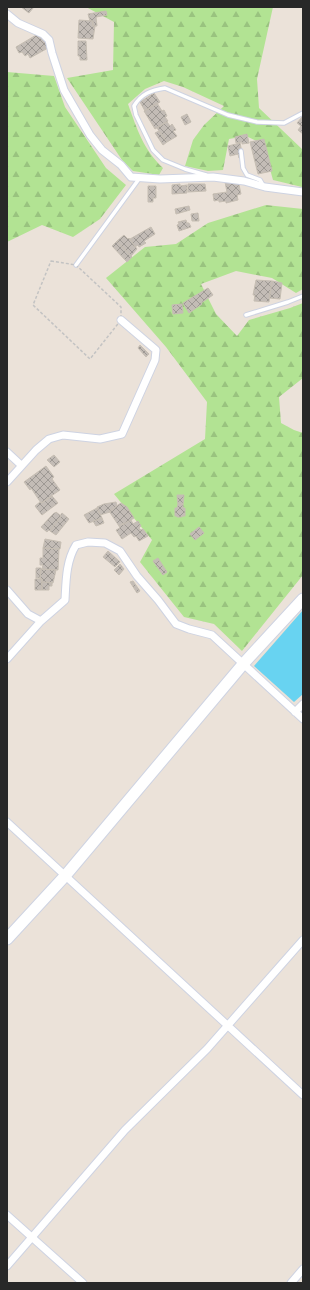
<svg xmlns="http://www.w3.org/2000/svg" width="310" height="1290" font-family="'Source Sans 3',sans-serif">
<style>
.forest{fill:url(#forest-firs)}
.water{fill:#68d3f1}
.building{fill:url(#building-cross-hatch);stroke:#c6beb3}
.lines{fill:none;stroke-linecap:round;stroke-linejoin:round}
.lane-casing{stroke:#ced3e2;stroke-width:5.5}
.street-casing{stroke:#ced3e2;stroke-width:9}
.secondary-casing{stroke:#ced3e2;stroke-width:13}
.path{stroke:#c3c3c3;stroke-width:1.5;stroke-dasharray:3 2;stroke-linecap:butt}
.lane{stroke:#fff;stroke-width:3.5}
.street{stroke:#fff;stroke-width:7}
.secondary{stroke:#fff;stroke-width:11}
</style>
<defs>
<pattern id="forest-firs" width="22" height="20" patternUnits="userSpaceOnUse"><rect width="22" height="20" fill="#b2e393"/><path d="M5 1l3.5 6h-7zM16 11l3.5 6h-7z" fill="#99c37f"/></pattern>
<pattern id="building-cross-hatch" width="8" height="8" patternUnits="userSpaceOnUse"><rect width="8" height="8" fill="#c3bcb6"/><path d="M0 0l8 8M0 8l8-8" fill="none" stroke="#9e9994"/></pattern>
</defs>
<rect width="100%" height="100%" fill="#ebe2d9"/>
<path class="forest" d="M 86,7 L 273,7 L 257,79 L 259,108 L 303,150 L 303,184 L 302,187 L 273,180 L 263,144 L 246,136 L 229,139 L 223,170 L 208,171 L 185,166 L 193,140 L 204,125 L 224,106 L 183,87 L 164,81 L 145,89 L 128,104 C 137,129 143,149 163,168 L 159,175 L 133,171 L 122,160 L 67,78 L 113,70 L 114,22 Z
M 7,72 L 54,76 L 65,107 L 106,168 L 126,185 L 100,219 L 73,237 L 42,225 L 7,242 Z
M 266,205 L 303,209 L 303,289 L 296,293 L 272,278 L 236,271 L 201,284 L 216,314 L 237,336 L 249,320 L 290,308 L 303,303 L 303,378 L 279,397 L 281,423 L 294,430 L 303,433 L 303,575 L 242,651 L 214,624 L 184,617 L 140,562 L 152,540 L 114,494 L 205,439 L 207,402 L 166,347 L 106,278 L 145,247 L 176,244 L 208,223 Z"/>
<path class="water" d="M 303,610 L 303,694 L 294,702 L 254,666 Z"/>
<path class="building" d="M 21,7 L 34,7 L 29,13 Z
M 106,11 L 107,15 L 96,17 L 97,26 L 93,26 L 93,21 L 90,21 L 88,14 Z
M 79,20 L 93,21 L 93,26 L 95,26 L 93,39 L 78,38 Z
M 46,32 L 49,38 L 48,48 L 30,58 L 28,54 L 25,56 L 22,52 L 19,53 L 16,47 L 38,34 L 39,35 Z
M 78,41 L 86,41 L 87,60 L 80,60 L 80,56 L 78,56 Z
M 154,93 L 160,102 L 145,111 L 140,102 Z
M 157,103 L 162,111 L 164,110 L 167,116 L 165,117 L 168,121 L 155,129 L 144,111 Z
M 187,114 L 191,122 L 185,125 L 181,117 Z
M 303,116 L 303,134 L 298,130 L 301,126 L 297,123 Z
M 167,122 L 170,126 L 172,124 L 176,130 L 173,131 L 177,136 L 167,142 L 157,128 Z
M 159,131 L 167,142 L 163,145 L 155,133 Z
M 247,134 L 249,143 L 242,144 L 242,142 L 236,143 L 235,137 Z
M 264,139 L 272,171 L 258,174 L 250,142 Z
M 240,143 L 243,157 L 239,158 L 238,154 L 230,156 L 228,146 Z
M 238,180 L 241,194 L 237,195 L 238,200 L 226,203 L 226,201 L 219,202 L 219,200 L 214,201 L 213,194 L 227,192 L 225,182 Z
M 180,184 L 180,186 L 187,185 L 187,193 L 172,194 L 172,185 Z
M 188,184 L 205,184 L 206,191 L 188,192 Z
M 148,186 L 156,186 L 156,198 L 153,198 L 153,202 L 148,202 Z
M 189,206 L 190,210 L 176,214 L 175,209 Z
M 198,213 L 199,221 L 192,221 L 191,214 Z
M 186,220 L 187,223 L 189,223 L 191,227 L 179,231 L 177,225 L 179,224 L 178,222 Z
M 151,227 L 155,234 L 144,241 L 146,243 L 139,247 L 138,245 L 135,247 L 130,239 Z
M 124,235 L 128,239 L 129,238 L 137,249 L 131,256 L 117,241 Z
M 117,241 L 132,257 L 127,262 L 112,246 Z
M 256,280 L 272,281 L 269,302 L 254,301 L 255,295 L 253,295 Z
M 272,281 L 282,283 L 280,299 L 269,298 Z
M 208,288 L 213,295 L 201,303 L 202,304 L 189,313 L 183,303 Z
M 182,304 L 183,313 L 173,314 L 172,305 Z
M 140,345 L 149,354 L 146,357 L 138,348 Z
M 54,455 L 60,462 L 54,467 L 47,460 Z
M 46,466 L 54,477 L 52,479 L 60,490 L 41,503 L 31,488 L 30,490 L 24,482 Z
M 177,495 L 184,495 L 183,504 L 178,504 Z
M 52,496 L 58,503 L 42,515 L 35,506 L 40,502 L 42,503 Z
M 116,502 L 117,506 L 110,512 L 100,515 L 97,507 L 104,504 Z
M 121,503 L 127,507 L 134,518 L 123,525 L 123,523 L 119,526 L 109,511 Z
M 178,504 L 183,504 L 183,508 L 185,508 L 185,516 L 182,516 L 182,517 L 177,517 L 177,516 L 175,516 L 175,508 L 177,508 Z
M 97,508 L 102,518 L 89,523 L 84,515 Z
M 56,512 L 61,516 L 50,531 L 49,530 L 47,532 L 41,527 L 54,513 L 55,513 Z
M 62,513 L 69,519 L 56,535 L 50,531 L 61,516 L 60,516 Z
M 102,518 L 104,523 L 96,526 L 93,521 Z
M 131,520 L 133,524 L 138,521 L 141,526 L 139,528 L 141,530 L 143,529 L 148,536 L 139,541 L 136,536 L 134,537 L 131,533 L 122,539 L 116,530 L 120,528 L 119,526 Z
M 199,527 L 204,533 L 195,540 L 190,534 Z
M 45,539 L 61,542 L 60,549 L 43,548 Z
M 43,548 L 59,549 L 58,570 L 42,569 L 43,565 L 40,565 L 40,558 L 43,558 Z
M 108,551 L 120,562 L 115,567 L 103,557 Z
M 158,558 L 167,572 L 163,575 L 153,561 Z
M 120,564 L 124,569 L 119,575 L 114,570 Z
M 36,568 L 41,568 L 40,578 L 36,578 Z
M 41,569 L 56,570 L 53,583 L 42,582 L 42,579 L 40,579 Z
M 35,579 L 42,579 L 42,590 L 35,590 Z
M 133,581 L 140,591 L 137,593 L 130,582 Z
M 42,582 L 52,583 L 52,586 L 49,586 L 49,590 L 42,590 Z"/>
<g class="lines">
<defs>
<path id="lane" d="M 241,151 L 243,168 L 247,175 L 260,180 L 263,185
M 206,175 L 185,169 L 163,160 L 153,150 L 136,115 L 134,106 C 141,94 151,90 165,88 L 228,115 L 257,122 L 284,123 L 303,113
M 76,265 L 139,179
M 246,315 L 288,302 L 303,296"/>
<path id="street" d="M 7,14 L 18,23 L 43,34 L 49,40 L 52,53 L 64,90 L 90,135 L 102,150 L 121,165 L 131,177 L 160,179 L 213,177 L 244,181 L 265,187 L 303,192
M 7,452 L 21,465
M 7,482 L 36,450 L 49,439 L 63,435 L 100,439 L 122,434 L 155,360 L 156,350 L 121,320
M 7,590 L 28,614 L 41,621
M 7,659 L 41,621 L 65,600 C 66,581 66,561 76,545 L 88,542 L 105,543 L 120,551 L 137,576 L 158,600 L 176,624 L 189,629 L 212,635 L 303,719
M 295,712 L 303,704
M 7,822 L 303,1095
M 7,1215 L 83,1283
M 7,1266 L 125,1130 L 207,1049 L 303,940
M 291,1283 L 303,1269"/>
<path id="secondary" d="M 7,939 L 65,876 L 244,663 L 303,599"/>
</defs>
<use href="#lane" class="lane-casing"/>
<use href="#street" class="street-casing"/>
<use href="#secondary" class="secondary-casing"/>
<path class="path" d="M 51,261 L 76,265 L 121,307 L 121,320 L 90,359 L 33,305 Z"/>
<use href="#lane" class="lane"/>
<use href="#street" class="street"/>
<use href="#secondary" class="secondary"/>
</g>
<rect width="310" height="1290" fill="none" stroke="#282828" stroke-width="16"/>
</svg>
